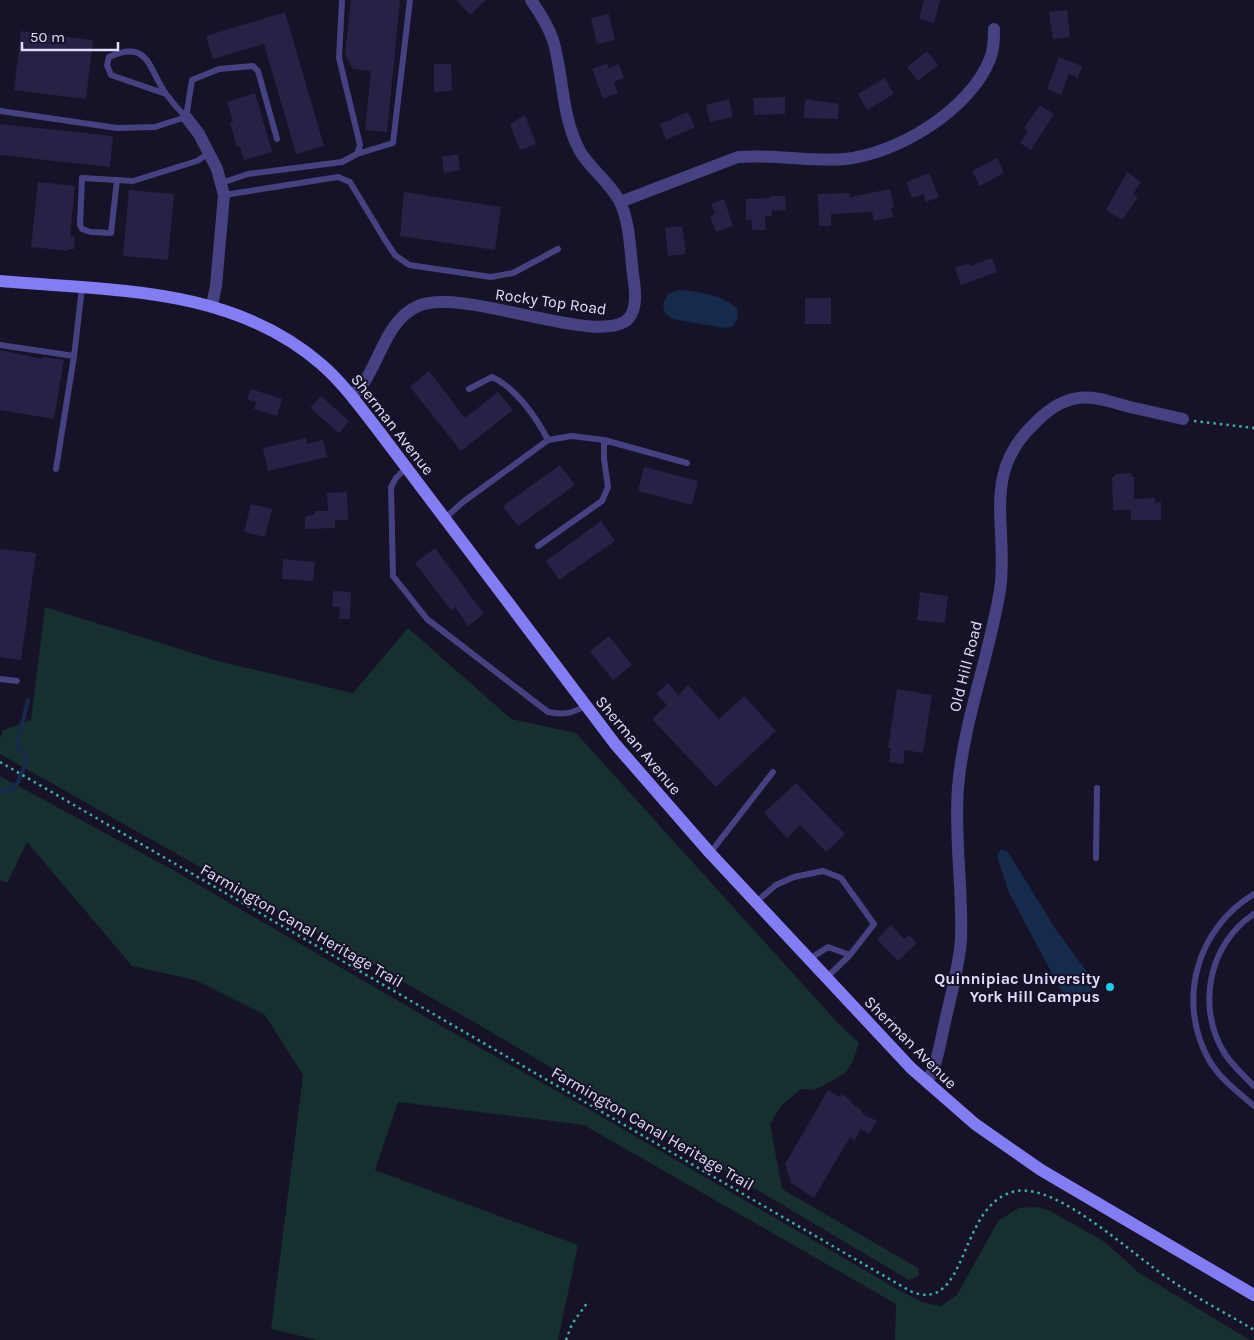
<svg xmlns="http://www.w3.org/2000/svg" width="1254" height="1340" font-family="Karla,sans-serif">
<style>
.green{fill:#163030}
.water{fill:#162a4c}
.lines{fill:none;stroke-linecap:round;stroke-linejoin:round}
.stream{stroke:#162a4c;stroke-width:4}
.building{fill:#292046}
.path{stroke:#3daeaa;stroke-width:2.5;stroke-dasharray:2.5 4;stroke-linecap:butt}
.lane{stroke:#464281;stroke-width:6}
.street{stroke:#464281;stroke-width:12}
.secondary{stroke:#827df2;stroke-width:12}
.poi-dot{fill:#1ccfe8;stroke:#161227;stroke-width:2}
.labels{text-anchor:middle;stroke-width:4;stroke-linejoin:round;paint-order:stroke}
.street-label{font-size:16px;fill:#e0dcfb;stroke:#161227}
.poi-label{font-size:16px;font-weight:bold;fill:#e0dcfb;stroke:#161227;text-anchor:end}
</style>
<rect width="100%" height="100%" fill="#161227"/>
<path class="green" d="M 45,607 L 218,661 L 353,693 L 408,628 L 511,719 L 576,733 L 837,1022 L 859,1043 L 852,1063 L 845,1073 L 821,1087 L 812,1090 L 801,1089 L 781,1106 L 770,1124 L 782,1189 L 918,1268 L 919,1276 L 909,1280 L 476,1023 L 0,754 L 0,738 L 3,730 L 31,720 Z
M 0,776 L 173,870 L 436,1023 L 592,1111 L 902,1292 L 925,1303 L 941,1306 L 957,1295 L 998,1221 L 1019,1208 L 1037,1207 L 1050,1211 L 1105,1242 L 1139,1273 L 1250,1340 L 895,1340 L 896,1304 L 584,1125 L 398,1102 L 375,1170 L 578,1245 L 558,1340 L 317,1340 L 271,1329 L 303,1075 L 265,1015 L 195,980 L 132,966 L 27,842 L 7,883 L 0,880 Z"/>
<path class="water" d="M 679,290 C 699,291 721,295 737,308 C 739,316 738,321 732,327 L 725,328 L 672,319 L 665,313 L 663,304 L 668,294 Z
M 1001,849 L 1008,852 L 1055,928 L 1087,972 L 1092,984 L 1091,991 L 1072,997 L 1063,994 L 1009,893 L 997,856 Z"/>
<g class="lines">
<path class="stream" d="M 0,790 L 10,791 L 18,782 L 27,760 L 17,744 L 28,700"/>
</g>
<path class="building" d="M 351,0 L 400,0 L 387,132 L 365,130 L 371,71 L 353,69 L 345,55 Z
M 456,0 L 486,0 L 470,15 Z
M 924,0 L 940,0 L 934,23 L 919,19 Z
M 1067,10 L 1070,37 L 1053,39 L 1049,12 Z
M 285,12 L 324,146 L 296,154 L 264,44 L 213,59 L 206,36 Z
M 609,14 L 615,40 L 597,44 L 591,18 Z
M 21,31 L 93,40 L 86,99 L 14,90 Z
M 927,51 L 938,65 L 918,81 L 907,67 Z
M 1059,57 L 1082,66 L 1078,78 L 1069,74 L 1061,95 L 1047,89 Z
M 607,63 L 609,68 L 619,64 L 624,78 L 614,82 L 618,93 L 603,99 L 592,69 Z
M 434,64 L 451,64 L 452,91 L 434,92 Z
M 885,78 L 894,94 L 867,110 L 858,94 Z
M 255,93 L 272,152 L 244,160 L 240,146 L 237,147 L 230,123 L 233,122 L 227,102 Z
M 785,97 L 785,114 L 754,115 L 753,98 Z
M 729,99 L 733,117 L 710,122 L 706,105 Z
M 805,99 L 839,104 L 838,119 L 804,118 Z
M 1040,105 L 1054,114 L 1031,150 L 1020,143 L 1028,131 L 1024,128 Z
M 688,112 L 695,127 L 666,140 L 660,124 Z
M 525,115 L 536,144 L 520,150 L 510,124 Z
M 0,124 L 113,136 L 110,167 L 0,155 Z
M 458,154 L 460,170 L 444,173 L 442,157 Z
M 997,158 L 1004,173 L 980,186 L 972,171 Z
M 1127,172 L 1141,182 L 1133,194 L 1138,197 L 1122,220 L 1106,210 Z
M 929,173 L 939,197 L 926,202 L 923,194 L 912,198 L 906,182 Z
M 38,182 L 75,186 L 70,236 L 75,237 L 74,249 L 68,249 L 68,251 L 31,247 Z
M 890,189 L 894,208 L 891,208 L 893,217 L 874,221 L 872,212 L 831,214 L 831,226 L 819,226 L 818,194 L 850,193 L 850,197 Z
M 129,190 L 174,194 L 168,260 L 123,256 Z
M 404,192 L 501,207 L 495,250 L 400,236 Z
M 770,196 L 785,196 L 786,210 L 771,211 L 772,216 L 765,216 L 766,230 L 752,230 L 751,219 L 746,221 L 746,199 L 770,198 Z
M 724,199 L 733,226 L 716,232 L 710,216 L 715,214 L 711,204 Z
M 682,226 L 686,254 L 668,256 L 665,228 Z
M 992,258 L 997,272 L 961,285 L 955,268 L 969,263 L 970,266 Z
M 805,298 L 831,298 L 831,324 L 805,324 Z
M 0,350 L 42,359 L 43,357 L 64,360 L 54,419 L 0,410 Z
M 429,371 L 465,418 L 498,392 L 513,410 L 461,451 L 410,387 Z
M 251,389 L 282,399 L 277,416 L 254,409 L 256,402 L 247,399 Z
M 321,396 L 349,421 L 339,433 L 310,408 Z
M 306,438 L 307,444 L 323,440 L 327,457 L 268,471 L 263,448 Z
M 560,465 L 575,485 L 518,526 L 503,506 Z
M 644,467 L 698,481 L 692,505 L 638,491 Z
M 1131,473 L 1132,477 L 1134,477 L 1134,499 L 1155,498 L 1155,503 L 1161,502 L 1161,520 L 1131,520 L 1131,510 L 1113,510 L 1112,477 L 1115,477 L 1115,474 Z
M 347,492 L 348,520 L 335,520 L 335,528 L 305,529 L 305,517 L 315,514 L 314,511 L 328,511 L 327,493 Z
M 251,504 L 272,509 L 265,537 L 244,532 Z
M 601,521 L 615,541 L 559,580 L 546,561 Z
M 435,548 L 484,614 L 468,626 L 455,607 L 451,610 L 415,563 Z
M 0,549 L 36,553 L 21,660 L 0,657 Z
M 283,559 L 315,562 L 313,581 L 282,579 Z
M 333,591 L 351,592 L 350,619 L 339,619 L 340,607 L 332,607 Z
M 920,592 L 948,596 L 945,623 L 917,620 Z
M 609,636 L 632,665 L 613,680 L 590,651 Z
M 668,683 L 678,695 L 688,685 L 719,719 L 744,696 L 776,731 L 716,787 L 652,719 L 667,705 L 656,694 Z
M 897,689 L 932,695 L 923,753 L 905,750 L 903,764 L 889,762 L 891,748 L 888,748 Z
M 796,783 L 845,834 L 826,852 L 800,825 L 787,838 L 764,813 Z
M 891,925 L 904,939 L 909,935 L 917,943 L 898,961 L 877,939 Z
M 828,1090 L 840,1097 L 842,1094 L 852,1101 L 851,1103 L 861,1110 L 863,1114 L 877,1121 L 869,1134 L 860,1129 L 855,1140 L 850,1137 L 814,1198 L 791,1183 L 785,1164 Z"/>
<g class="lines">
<path class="path" d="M 1194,421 L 1254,428
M 0,762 L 910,1291 C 970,1317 957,1201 1017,1191 C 1059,1184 1134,1256 1169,1279 C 1196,1298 1226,1313 1254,1330
M 566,1340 L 572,1324 L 587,1303"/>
<path class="lane" d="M 166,94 L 111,75 L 107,65 L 109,57 C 149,39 148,68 166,94 C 172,102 179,110 186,117
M 0,111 L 117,128 L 155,127 L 186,117
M 186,117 L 192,80 L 219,69 L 253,66 L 258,71 L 277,139
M 357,154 L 393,143 L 410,0
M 117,180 L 111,233 L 91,232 L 82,229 L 80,225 L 82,178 L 133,181 L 197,161 L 209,153
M 221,183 L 248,174 L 342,162 L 357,154 L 360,145 L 339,58 L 342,0
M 224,195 L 338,177 L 350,182 L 385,240 L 395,255 L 409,265 L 491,277 L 513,273 L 558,249
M 0,345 L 74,356 L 82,288
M 469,389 L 492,377 C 516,388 536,417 548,440
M 406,468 L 396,478 L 391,487 L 393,576 L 427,619 L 548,712 C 563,715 571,714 585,706
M 56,469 L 74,356
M 444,519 L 463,502 L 548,440 L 572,436 L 604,440 L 687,463
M 538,546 L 602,501 L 608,487 L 604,459 L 604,440
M 0,679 L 17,681
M 710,853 L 773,772
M 1096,858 L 1097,788
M 1254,894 C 1197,928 1176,1001 1209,1060 C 1220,1079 1238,1092 1254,1106
M 756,902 L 776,885 L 794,877 L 823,871 L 841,878 L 874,924 L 850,955 L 826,978
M 1254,914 C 1208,944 1196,1009 1225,1054 C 1233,1066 1244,1076 1254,1086
M 808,960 L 828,947 L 850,955"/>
<path class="street" d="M 186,117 L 199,134 L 217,169 L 224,195 L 216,286 L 212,305
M 620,202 L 738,157 C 774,154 809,162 845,159 C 897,154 970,110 990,59 C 994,49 994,39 994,29
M 352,396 C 380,372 381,323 418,306 C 463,286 602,349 629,318 C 638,307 635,288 633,274 C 630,251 630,221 619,200 C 609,182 592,170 581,153 C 561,118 564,77 553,40 C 548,25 540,13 531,0
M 927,1082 C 938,1063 940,1042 945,1022 C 951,994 959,967 961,939 C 963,888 954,838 958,787 C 964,720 989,657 1000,590 C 1009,529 981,477 1031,427 C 1041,417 1051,407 1064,402 C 1087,392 1107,401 1130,407 C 1147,411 1165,415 1183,419"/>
<path class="secondary" d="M 0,281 C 112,291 231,286 321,364 C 343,383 360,407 378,430 L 615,744 L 710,853 L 911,1068 L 975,1124 L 1041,1170 L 1254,1295"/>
</g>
<circle class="poi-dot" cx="1110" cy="987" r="5"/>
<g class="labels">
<g class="street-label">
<text transform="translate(551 301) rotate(8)" y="6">Rocky Top Road</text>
<text transform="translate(393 424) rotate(52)" y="6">Sherman Avenue</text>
<text transform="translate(965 666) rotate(-76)" y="6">Old Hill Road</text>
<text transform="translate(639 745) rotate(50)" y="6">Sherman Avenue</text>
<text transform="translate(302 925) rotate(30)" y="6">Farmington Canal Heritage Trail</text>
<text transform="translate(911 1042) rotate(45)" y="6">Sherman Avenue</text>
<text transform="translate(653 1128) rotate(30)" y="6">Farmington Canal Heritage Trail</text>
</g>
<g class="poi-label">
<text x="1100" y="984">Quinnipiac University<tspan x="1100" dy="18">York Hill Campus</tspan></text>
</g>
</g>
<path d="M22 42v8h96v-8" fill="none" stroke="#e0dcfb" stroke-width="2.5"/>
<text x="30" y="42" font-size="15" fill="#e0dcfb" stroke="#161227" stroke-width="4" paint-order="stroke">50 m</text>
</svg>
